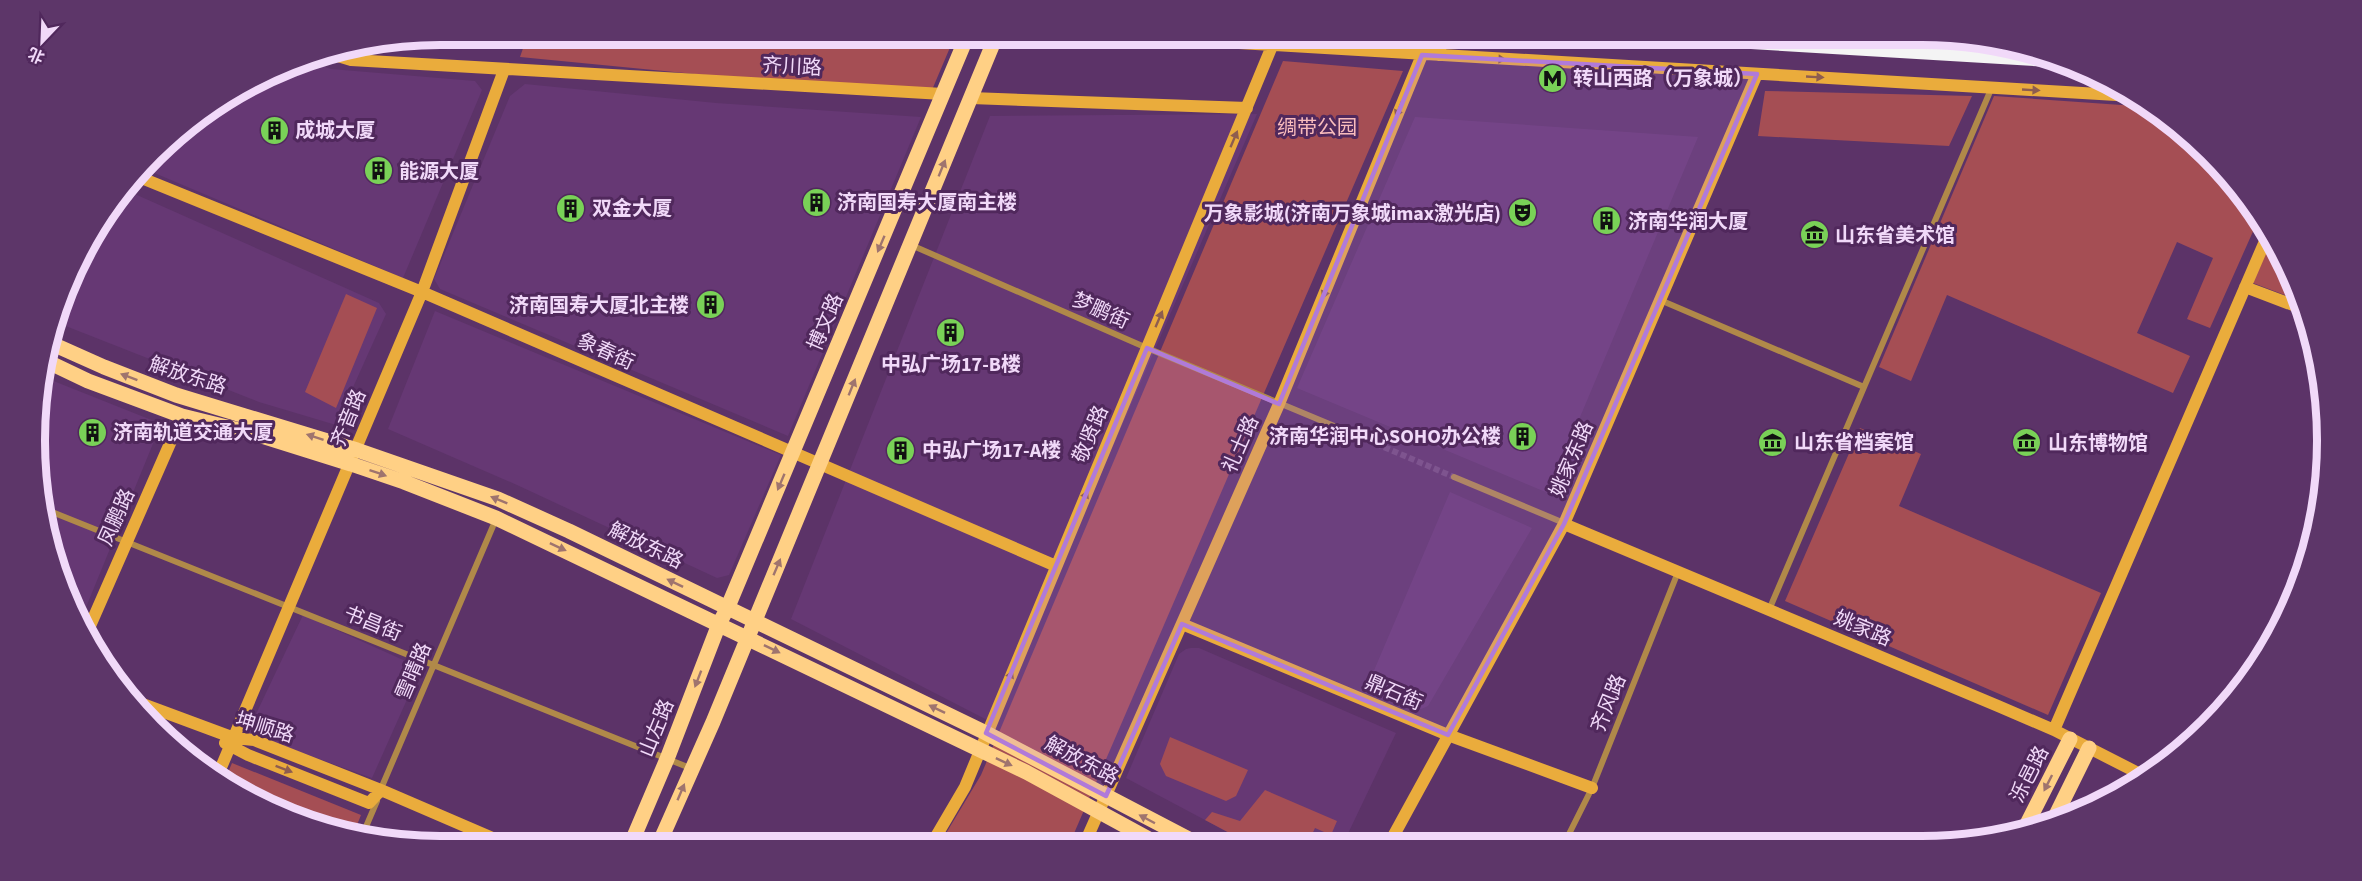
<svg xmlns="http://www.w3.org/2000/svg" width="2362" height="881" font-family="'Source Sans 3','Noto Sans SC',sans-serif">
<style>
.built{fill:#663874}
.green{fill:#a54e54}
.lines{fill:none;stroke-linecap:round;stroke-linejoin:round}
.street-tunnel{stroke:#724c7e;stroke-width:6;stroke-dasharray:6 3;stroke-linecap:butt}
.street{stroke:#b08949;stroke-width:6}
.secondary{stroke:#eaac3c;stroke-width:12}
.primary{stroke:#ffd085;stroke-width:15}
.highway{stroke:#f4f4f4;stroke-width:18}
.oneway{fill:#8e5d4f}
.oneway2{fill:#9f746e}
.marked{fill:#b07ad9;fill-opacity:0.2;stroke:#b07ad9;stroke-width:4.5;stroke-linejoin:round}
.labels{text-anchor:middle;stroke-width:6;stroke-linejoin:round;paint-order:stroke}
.street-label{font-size:20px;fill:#f1d9f9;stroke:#50285c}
.poi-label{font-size:20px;font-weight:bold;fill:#f1d9f9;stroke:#50285c;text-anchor:start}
.park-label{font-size:20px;fill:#f9bcbc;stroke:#50285c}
.rim{fill:none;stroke:#f1d9f9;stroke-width:8}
</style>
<rect width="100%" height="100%" fill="#5c3368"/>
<path class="built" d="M 304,59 L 331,69 L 475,81 L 482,90 L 403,278 L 145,169 L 173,135 L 238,89 Z
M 525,84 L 716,103 L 921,117 L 788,436 L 440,289 L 434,279 L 510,96 Z
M 1257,114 L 993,723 L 791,619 L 990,116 Z
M 1415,117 L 1698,137 L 1548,493 L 1297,388 Z
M 128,191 L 379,303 L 386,314 L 336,425 L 259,402 L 53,321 L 56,310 L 89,238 Z
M 435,311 L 781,455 L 729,575 L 717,578 L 517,485 L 388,429 Z
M 41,376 L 154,421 L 159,429 L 80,622 L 66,596 L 42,520 L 38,387 Z
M 1450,492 L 1532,528 L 1428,706 L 1421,709 L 1367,687 Z
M 303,615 L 421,668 L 372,778 L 247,733 Z
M 1191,648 L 1199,648 L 1396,733 L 1343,844 L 1252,845 L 1126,778 L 1179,654 L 1186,649 Z"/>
<path class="green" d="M 528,34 L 915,34 L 954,38 L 929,97 L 520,57 Z
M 1283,61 L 1403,71 L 1069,845 L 939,845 L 981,775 Z
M 1765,91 L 1972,96 L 1949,146 L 1758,136 Z
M 1994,96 L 2150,107 L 2169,119 L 2227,173 L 2259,218 L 2210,328 L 2187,319 L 2213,258 L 2177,242 L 2137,333 L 2190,356 L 2173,393 L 1947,295 L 1911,381 L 1879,367 Z
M 2272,236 L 2273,238 L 2303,302 L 2253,283 Z
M 346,294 L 377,308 L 336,408 L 305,392 Z
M 1860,428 L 1921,454 L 1899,506 L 2101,593 L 2048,715 L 1785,601 Z
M 1170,737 L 1248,770 L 1236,796 L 1226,801 L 1166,776 L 1160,764 Z
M 232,763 L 361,815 L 353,835 C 307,829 262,806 224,782 Z
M 1265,790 L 1337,821 L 1331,835 L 1315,828 L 1308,843 L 1312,844 L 1252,845 L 1205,820 L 1212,812 L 1240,821 Z"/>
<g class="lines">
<path class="street-tunnel" d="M 1351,433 L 1454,477"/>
<path class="street" d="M 911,245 L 1147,348 L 1351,433
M 1660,300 L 1864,387
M 1454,477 L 1564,523
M 42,508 L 690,768
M 1769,610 L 1992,87
M 380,791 L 496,519
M 362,836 L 377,801
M 1564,844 L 1592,788 L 1678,572"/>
<path class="secondary" d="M 1089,34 L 2133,96
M 328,53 L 351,60 L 943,94
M 1439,55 L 1443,34
M 971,98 L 1247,108
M 139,177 L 422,292 L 1056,566
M 2245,287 L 2306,310
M 1564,524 L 1998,706 L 2054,730 L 2144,776
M 1182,624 L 1448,735 L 1592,788
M 86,635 L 182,416
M 137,702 L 234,738 L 254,740 L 381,790 L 511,846
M 2054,730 L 2269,232
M 225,743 L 248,755 L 369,803 L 381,790
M 217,777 L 422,292 L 504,70
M 1389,844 L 1564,524 L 1757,74
M 931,845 L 965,787 L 1277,34
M 1084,845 L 1279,404 L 1422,55 L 1422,34"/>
<path class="primary" d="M 48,342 L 104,367 L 176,395 L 357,450 L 498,499 L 569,531 L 986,733 L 1200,845
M 44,360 L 88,381 L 182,416 L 255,434 L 351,464 L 404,482 L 496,518 L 1026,772 L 1160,845
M 2054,819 L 2089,748
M 2025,828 L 2070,739
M 630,846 L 667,759 L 719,624 L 727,609 L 968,34
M 658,846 L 713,722 L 997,34"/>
<path class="highway" d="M 1651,34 L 2051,58"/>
</g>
<defs><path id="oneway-solid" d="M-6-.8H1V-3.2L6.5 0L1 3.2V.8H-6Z" transform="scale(1.5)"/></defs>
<g class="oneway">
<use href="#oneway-solid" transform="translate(1497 59) rotate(3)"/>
<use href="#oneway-solid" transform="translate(1815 77) rotate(3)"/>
<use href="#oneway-solid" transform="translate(2031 90) rotate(3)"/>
<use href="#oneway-solid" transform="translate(1399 109) rotate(112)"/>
<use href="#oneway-solid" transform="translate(1234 139) rotate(-67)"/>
<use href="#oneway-solid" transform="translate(1326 290) rotate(112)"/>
<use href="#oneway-solid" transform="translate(1159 319) rotate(-67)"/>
<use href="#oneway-solid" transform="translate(1084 499) rotate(-67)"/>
<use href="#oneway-solid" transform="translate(1009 679) rotate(-67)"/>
<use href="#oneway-solid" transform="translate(284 769) rotate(21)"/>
</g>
<g class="oneway2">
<use href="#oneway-solid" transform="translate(942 168) rotate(-68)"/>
<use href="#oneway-solid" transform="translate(881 244) rotate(113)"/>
<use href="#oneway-solid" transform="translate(129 377) rotate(-159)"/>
<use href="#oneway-solid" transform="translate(852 387) rotate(-68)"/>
<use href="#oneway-solid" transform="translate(315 437) rotate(-162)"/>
<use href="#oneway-solid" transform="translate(378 473) rotate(19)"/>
<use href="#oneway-solid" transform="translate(781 482) rotate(113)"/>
<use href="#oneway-solid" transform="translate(499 500) rotate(-158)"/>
<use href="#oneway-solid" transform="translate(558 547) rotate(25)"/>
<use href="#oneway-solid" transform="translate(777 567) rotate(-67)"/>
<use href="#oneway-solid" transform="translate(675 583) rotate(-154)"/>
<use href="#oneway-solid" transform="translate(772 649) rotate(26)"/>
<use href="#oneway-solid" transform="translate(698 679) rotate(111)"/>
<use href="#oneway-solid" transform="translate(937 709) rotate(-154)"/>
<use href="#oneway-solid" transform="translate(1004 762) rotate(25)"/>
<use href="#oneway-solid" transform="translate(2048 783) rotate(117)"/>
<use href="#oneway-solid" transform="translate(681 792) rotate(-67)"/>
<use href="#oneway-solid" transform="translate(1147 819) rotate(-152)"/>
</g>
<path class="marked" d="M 1422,55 L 1757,74 L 1564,524 L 1448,735 L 1182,624 L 1106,796 L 986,733 L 1147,348 L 1279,404 Z"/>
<defs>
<symbol id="metro-disc" viewBox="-11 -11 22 22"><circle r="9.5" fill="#79d157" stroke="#50285c"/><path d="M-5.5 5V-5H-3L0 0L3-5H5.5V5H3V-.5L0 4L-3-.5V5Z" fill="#111"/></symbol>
<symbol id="building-disc" viewBox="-11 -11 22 22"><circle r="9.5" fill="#79d157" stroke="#50285c"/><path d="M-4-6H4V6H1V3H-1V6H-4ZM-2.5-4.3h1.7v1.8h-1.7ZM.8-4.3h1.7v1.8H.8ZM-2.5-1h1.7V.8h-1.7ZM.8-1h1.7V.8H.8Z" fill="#111"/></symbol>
<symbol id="theatre-disc" viewBox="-11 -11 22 22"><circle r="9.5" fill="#79d157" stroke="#50285c"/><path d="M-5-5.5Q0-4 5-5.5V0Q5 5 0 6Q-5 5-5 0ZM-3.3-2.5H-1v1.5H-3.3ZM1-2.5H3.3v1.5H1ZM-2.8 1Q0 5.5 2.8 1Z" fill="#111"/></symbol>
<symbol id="museum-disc" viewBox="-11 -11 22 22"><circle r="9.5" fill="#79d157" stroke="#50285c"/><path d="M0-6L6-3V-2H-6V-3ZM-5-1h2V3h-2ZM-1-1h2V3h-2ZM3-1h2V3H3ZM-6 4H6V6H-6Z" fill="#111"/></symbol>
</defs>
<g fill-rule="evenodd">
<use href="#metro-disc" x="1536" y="62" width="33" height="33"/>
<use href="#building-disc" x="258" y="114" width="33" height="33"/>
<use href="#building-disc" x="362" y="154" width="33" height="33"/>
<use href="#building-disc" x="800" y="186" width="33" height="33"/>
<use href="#building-disc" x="554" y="192" width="33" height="33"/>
<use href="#theatre-disc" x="1506" y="196" width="33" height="33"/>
<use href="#building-disc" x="1590" y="204" width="33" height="33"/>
<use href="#museum-disc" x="1798" y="218" width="33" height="33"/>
<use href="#building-disc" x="694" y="288" width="33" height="33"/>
<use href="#building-disc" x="934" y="316" width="33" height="33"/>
<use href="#building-disc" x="76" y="416" width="33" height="33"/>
<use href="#building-disc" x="1506" y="420" width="33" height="33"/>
<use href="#museum-disc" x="1756" y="426" width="33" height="33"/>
<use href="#museum-disc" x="2010" y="426" width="33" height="33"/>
<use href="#building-disc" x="884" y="434" width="33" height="33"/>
</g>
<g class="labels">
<g class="street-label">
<text transform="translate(792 66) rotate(3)" y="7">齐川路</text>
<text transform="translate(1101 310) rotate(24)" y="7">梦鹏街</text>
<text transform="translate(825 322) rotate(-67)" y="7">博文路</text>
<text transform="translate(606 351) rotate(24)" y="7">象春街</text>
<text transform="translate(188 375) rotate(18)" y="7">解放东路</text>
<text transform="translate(348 418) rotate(-68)" y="7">齐音路</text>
<text transform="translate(1090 434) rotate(-67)" y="7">敬贤路</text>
<text transform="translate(1240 444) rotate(-66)" y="7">礼士路</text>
<text transform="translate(1571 459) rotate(-67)" y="7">姚家东路</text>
<text transform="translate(116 517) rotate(-66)" y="7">凤鹏路</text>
<text transform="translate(646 545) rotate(26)" y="7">解放东路</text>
<text transform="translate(373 623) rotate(22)" y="7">书昌街</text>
<text transform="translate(1863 628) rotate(23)" y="7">姚家路</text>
<text transform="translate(413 671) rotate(-67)" y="7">雪晴路</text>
<text transform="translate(1394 692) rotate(23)" y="7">鼎石街</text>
<text transform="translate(1608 703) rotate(-68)" y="7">齐风路</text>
<text transform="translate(265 727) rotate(17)" y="7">坤顺路</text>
<text transform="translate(656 728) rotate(-68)" y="7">山左路</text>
<text transform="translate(1082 760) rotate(28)" y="7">解放东路</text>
<text transform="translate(2029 774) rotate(-63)" y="7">泺邑路</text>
</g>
<g class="poi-label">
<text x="1573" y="85">转山西路（万象城）</text>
<text x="295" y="137">成城大厦</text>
<text x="399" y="178">能源大厦</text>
<text x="837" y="209">济南国寿大厦南主楼</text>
<text x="592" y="215">双金大厦</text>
<text x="1501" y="220" text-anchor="end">万象影城(济南万象城imax激光店)</text>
<text x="1628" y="228">济南华润大厦</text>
<text x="1835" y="242">山东省美术馆</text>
<text x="689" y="312" text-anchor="end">济南国寿大厦北主楼</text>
<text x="951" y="371" text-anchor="middle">中弘广场17-B楼</text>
<text x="113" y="439">济南轨道交通大厦</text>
<text x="1501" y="443" text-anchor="end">济南华润中心SOHO办公楼</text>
<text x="1794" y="449">山东省档案馆</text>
<text x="2048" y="450">山东博物馆</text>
<text x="922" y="457">中弘广场17-A楼</text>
</g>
<g class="park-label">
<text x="1317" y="134">绸带公园</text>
</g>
</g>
<path d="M0 0H2362V881H0ZM440 45H1922A395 395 0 0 1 2317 440V441A395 395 0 0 1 1922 836H440A395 395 0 0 1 45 441V440A395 395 0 0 1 440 45Z" fill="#5d3669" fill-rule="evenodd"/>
<path class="rim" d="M440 45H1922A395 395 0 0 1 2317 440V441A395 395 0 0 1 1922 836H440A395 395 0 0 1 45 441V440A395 395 0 0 1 440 45Z"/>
<g transform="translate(42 42) rotate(203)" stroke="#50285c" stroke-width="4.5" paint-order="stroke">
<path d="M0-4.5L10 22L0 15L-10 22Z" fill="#f1d9f9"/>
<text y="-9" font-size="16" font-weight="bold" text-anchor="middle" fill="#f1d9f9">北</text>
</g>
</svg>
